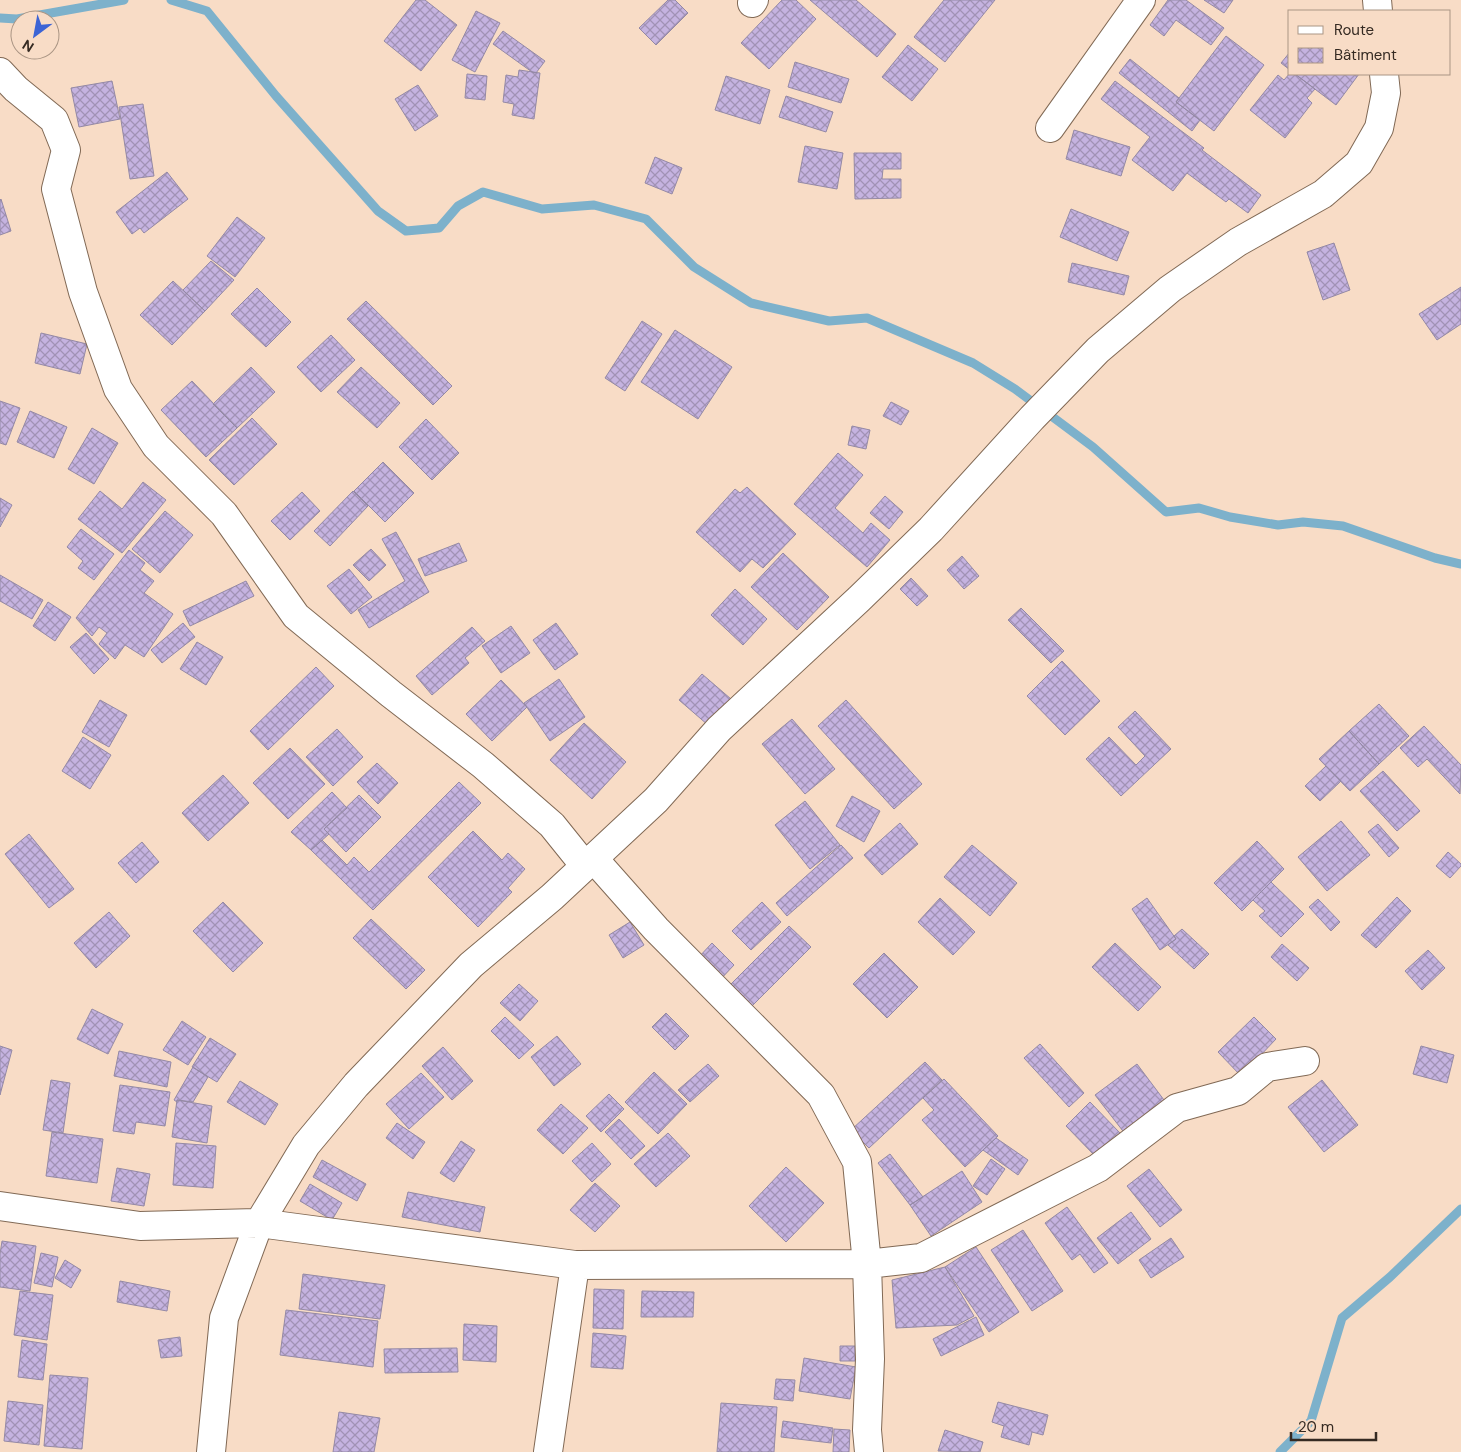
<svg xmlns="http://www.w3.org/2000/svg" width="1461" height="1452" font-family="'DM Sans',sans-serif">
<style>
.lines{fill:none;stroke-linecap:round;stroke-linejoin:round}
.stream{stroke:#7db1cb;stroke-width:9}
.building{fill:url(#building-cross-hatch);stroke:#9489a5}
.street-casing{stroke:#816955;stroke-width:30}
.street{stroke:#fff;stroke-width:28}
</style>
<defs>
<pattern id="building-cross-hatch" width="8" height="8" patternUnits="userSpaceOnUse" patternTransform="scale(1.25)"><rect width="8" height="8" fill="#c5b3e0"/><path d="M0 0l8 8M0 8l8-8" fill="none" stroke="#a192b5"/></pattern>
</defs>
<rect width="100%" height="100%" fill="#f8dcc6"/>
<g class="lines">
<path class="stream" d="M 171,0 L 207,11 L 276,96 L 378,211 L 406,231 L 439,228 L 458,206 L 483,192 L 542,209 L 594,205 L 646,219 L 694,267 L 751,303 L 829,321 L 867,318 L 973,363 L 1015,389 L 1093,447 L 1166,512 L 1199,508 L 1230,517 L 1278,525 L 1303,522 L 1343,526 L 1435,558 L 1461,564
M 0,18 L 17,19 L 124,0
M 1280,1452 L 1311,1421 L 1342,1318 L 1390,1277 L 1461,1209"/>
</g>
<path class="building" d="M 416,0 L 425,0 L 457,25 L 421,71 L 384,41 Z
M 668,0 L 675,0 L 688,13 L 656,45 L 639,28 Z
M 782,0 L 796,0 L 816,19 L 769,69 L 741,43 Z
M 810,0 L 856,0 L 896,34 L 877,57 Z
M 944,0 L 995,0 L 945,62 L 914,37 Z
M 1168,0 L 1186,0 L 1224,28 L 1211,45 L 1176,20 L 1164,36 L 1150,25 Z
M 1204,0 L 1233,0 L 1224,13 Z
M 476,11 L 500,23 L 475,72 L 452,60 Z
M 503,31 L 545,61 L 536,73 L 532,72 L 493,44 Z
M 1226,36 L 1264,65 L 1214,131 L 1176,102 Z
M 908,45 L 938,69 L 912,101 L 882,77 Z
M 1290,52 L 1290,70 L 1281,63 Z
M 1130,59 L 1179,98 L 1176,102 L 1200,120 L 1192,131 L 1119,73 Z
M 795,62 L 849,79 L 841,103 L 788,87 Z
M 519,70 L 540,73 L 534,119 L 512,115 L 514,104 L 503,102 L 506,75 L 518,77 Z
M 1290,73 L 1295,74 L 1315,89 L 1307,98 L 1312,103 L 1285,138 L 1250,110 L 1278,75 L 1284,80 Z
M 467,74 L 487,76 L 485,100 L 465,98 Z
M 1295,74 L 1359,74 L 1336,105 Z
M 726,76 L 770,90 L 760,124 L 715,110 Z
M 112,81 L 120,119 L 79,127 L 71,88 Z
M 1115,81 L 1204,148 L 1202,150 L 1261,195 L 1248,213 L 1229,199 L 1226,202 L 1187,173 L 1173,191 L 1132,160 L 1150,137 L 1101,99 Z
M 418,85 L 438,116 L 415,131 L 395,99 Z
M 786,96 L 833,112 L 826,132 L 779,117 Z
M 143,104 L 154,176 L 130,179 L 119,107 Z
M 1074,130 L 1130,147 L 1121,176 L 1066,159 Z
M 805,146 L 843,153 L 837,189 L 798,182 Z
M 854,153 L 901,153 L 901,169 L 883,169 L 882,179 L 901,179 L 901,198 L 855,199 Z
M 655,157 L 682,168 L 672,194 L 645,183 Z
M 167,172 L 188,199 L 144,233 L 140,228 L 132,234 L 116,212 Z
M 1,199 L 11,231 L 0,235 L 0,200 Z
M 1071,209 L 1129,232 L 1117,261 L 1060,237 Z
M 237,217 L 265,238 L 235,277 L 207,256 Z
M 1334,243 L 1350,290 L 1323,300 L 1307,252 Z
M 211,261 L 234,280 L 205,311 L 183,290 Z
M 1072,263 L 1129,276 L 1124,295 L 1068,282 Z
M 173,281 L 205,311 L 172,345 L 140,315 Z
M 1461,287 L 1461,324 L 1437,340 L 1419,314 Z
M 257,288 L 291,322 L 266,347 L 231,314 Z
M 366,301 L 452,386 L 433,405 L 347,319 Z
M 642,321 L 662,334 L 625,391 L 605,378 Z
M 675,330 L 732,367 L 698,419 L 641,382 Z
M 41,333 L 87,344 L 80,374 L 35,363 Z
M 331,335 L 355,360 L 321,392 L 297,367 Z
M 251,367 L 275,392 L 237,428 L 213,404 Z
M 361,367 L 400,403 L 377,428 L 337,392 Z
M 192,381 L 237,428 L 206,457 L 161,410 Z
M 0,401 L 20,408 L 6,445 L 0,443 Z
M 891,402 L 909,411 L 901,425 L 883,416 Z
M 30,411 L 67,427 L 54,458 L 17,442 Z
M 252,418 L 277,444 L 234,485 L 209,460 Z
M 426,419 L 459,453 L 432,480 L 399,447 Z
M 852,426 L 870,430 L 866,449 L 848,445 Z
M 92,428 L 118,443 L 94,484 L 68,469 Z
M 838,453 L 863,475 L 835,508 L 863,533 L 871,523 L 890,540 L 867,567 L 794,504 Z
M 383,462 L 414,493 L 385,522 L 354,491 Z
M 143,482 L 166,500 L 122,553 L 78,519 L 100,491 L 122,509 Z
M 747,487 L 796,534 L 763,568 L 752,559 L 740,572 L 696,532 L 735,489 L 740,493 Z
M 353,491 L 368,506 L 330,546 L 314,531 Z
M 302,492 L 320,511 L 290,540 L 271,521 Z
M 885,496 L 903,512 L 889,529 L 870,513 Z
M 0,498 L 12,505 L 0,527 Z
M 165,511 L 193,535 L 160,573 L 132,549 Z
M 81,529 L 114,554 L 94,580 L 78,568 L 83,561 L 67,547 Z
M 396,532 L 429,592 L 369,628 L 358,610 L 405,581 L 382,539 Z
M 459,543 L 467,561 L 425,576 L 418,559 Z
M 371,549 L 386,565 L 369,581 L 353,565 Z
M 129,550 L 145,563 L 140,570 L 154,581 L 144,593 L 173,614 L 144,657 L 125,645 L 115,659 L 99,644 L 107,633 L 99,627 L 92,636 L 76,618 Z
M 783,553 L 829,597 L 797,630 L 751,587 Z
M 962,556 L 979,576 L 964,589 L 947,570 Z
M 349,569 L 372,597 L 351,614 L 327,586 Z
M 0,575 L 43,600 L 32,619 L 0,601 Z
M 911,578 L 928,596 L 917,606 L 900,589 Z
M 246,581 L 254,596 L 190,626 L 183,611 Z
M 735,589 L 767,619 L 743,645 L 711,615 Z
M 48,602 L 71,617 L 55,641 L 33,626 Z
M 1021,608 L 1064,651 L 1051,663 L 1008,620 Z
M 183,623 L 195,637 L 162,663 L 151,650 Z
M 556,623 L 578,654 L 555,670 L 533,640 Z
M 511,626 L 530,653 L 501,673 L 482,646 Z
M 472,627 L 485,641 L 465,658 L 469,663 L 432,695 L 416,676 Z
M 86,633 L 109,659 L 94,674 L 70,647 Z
M 197,642 L 223,657 L 206,685 L 180,669 Z
M 1062,661 L 1100,701 L 1065,735 L 1027,696 Z
M 316,667 L 334,686 L 268,750 L 250,731 Z
M 702,674 L 731,699 L 708,725 L 679,700 Z
M 559,679 L 585,717 L 550,741 L 524,703 Z
M 501,680 L 527,707 L 492,741 L 466,714 Z
M 100,700 L 127,715 L 109,747 L 82,732 Z
M 846,700 L 922,784 L 894,809 L 818,726 Z
M 1379,704 L 1409,736 L 1379,764 L 1349,731 Z
M 1135,711 L 1171,749 L 1121,796 L 1086,759 L 1109,737 L 1136,765 L 1145,756 L 1118,727 Z
M 792,719 L 835,769 L 805,794 L 762,744 Z
M 584,723 L 626,762 L 592,799 L 550,760 Z
M 1424,726 L 1461,765 L 1460,794 L 1427,759 L 1418,767 L 1400,748 Z
M 337,729 L 363,757 L 333,786 L 306,757 Z
M 1349,731 L 1379,764 L 1350,791 L 1319,759 Z
M 83,737 L 111,755 L 90,789 L 62,771 Z
M 290,748 L 325,784 L 288,819 L 253,783 Z
M 377,763 L 398,783 L 378,804 L 357,782 Z
M 1326,766 L 1341,781 L 1320,801 L 1305,786 Z
M 1383,771 L 1420,811 L 1397,831 L 1360,791 Z
M 223,775 L 249,803 L 208,841 L 182,813 Z
M 459,782 L 481,803 L 373,910 L 311,850 L 322,840 L 347,865 L 354,857 L 369,872 Z
M 332,792 L 347,808 L 324,829 L 329,834 L 311,850 L 291,832 Z
M 359,795 L 381,817 L 346,852 L 324,829 Z
M 852,796 L 880,811 L 864,842 L 836,826 Z
M 805,801 L 840,845 L 810,869 L 775,825 Z
M 1341,821 L 1370,855 L 1327,891 L 1298,857 Z
M 900,823 L 918,844 L 882,875 L 864,855 Z
M 1378,824 L 1399,848 L 1389,857 L 1368,832 Z
M 473,831 L 502,860 L 508,853 L 525,869 L 508,888 L 512,892 L 478,927 L 428,877 Z
M 29,834 L 74,889 L 49,908 L 5,854 Z
M 1257,841 L 1284,869 L 1242,911 L 1214,883 Z
M 142,842 L 159,862 L 136,883 L 118,863 Z
M 841,845 L 853,858 L 787,916 L 776,903 Z
M 972,845 L 1017,883 L 990,916 L 944,877 Z
M 1448,852 L 1461,864 L 1461,866 L 1450,878 L 1436,866 Z
M 1271,882 L 1304,914 L 1281,937 L 1259,916 L 1265,911 L 1253,900 Z
M 1397,897 L 1411,911 L 1376,948 L 1361,935 Z
M 940,898 L 975,932 L 953,955 L 918,922 Z
M 1147,898 L 1176,939 L 1160,950 L 1132,909 Z
M 1318,899 L 1340,922 L 1331,931 L 1309,907 Z
M 223,902 L 263,943 L 233,972 L 193,931 Z
M 762,902 L 781,922 L 751,950 L 732,931 Z
M 109,912 L 130,936 L 96,968 L 74,943 Z
M 371,919 L 425,970 L 406,989 L 353,938 Z
M 630,922 L 644,945 L 623,958 L 609,935 Z
M 789,926 L 811,947 L 752,1006 L 731,984 Z
M 1182,929 L 1209,954 L 1194,969 L 1168,945 L 1176,939 L 1174,936 Z
M 712,943 L 734,965 L 719,981 L 697,959 Z
M 1115,943 L 1161,987 L 1138,1011 L 1092,967 Z
M 1282,944 L 1309,968 L 1297,981 L 1271,957 Z
M 1428,950 L 1445,968 L 1422,990 L 1405,971 Z
M 884,953 L 918,987 L 887,1018 L 853,984 Z
M 519,984 L 538,1001 L 520,1021 L 500,1003 Z
M 92,1009 L 123,1024 L 108,1054 L 77,1039 Z
M 666,1013 L 689,1036 L 675,1050 L 652,1027 Z
M 505,1017 L 534,1045 L 519,1059 L 491,1031 Z
M 1254,1017 L 1276,1039 L 1241,1076 L 1218,1052 Z
M 182,1021 L 206,1037 L 188,1065 L 163,1050 Z
M 557,1036 L 581,1064 L 554,1086 L 531,1057 Z
M 210,1038 L 236,1054 L 217,1082 L 192,1067 Z
M 1040,1044 L 1084,1093 L 1069,1107 L 1024,1058 Z
M 0,1046 L 12,1050 L 0,1095 Z
M 1421,1046 L 1454,1055 L 1447,1083 L 1413,1074 Z
M 443,1047 L 473,1081 L 452,1100 L 422,1066 Z
M 119,1051 L 171,1062 L 167,1087 L 114,1076 Z
M 925,1062 L 942,1080 L 869,1148 L 851,1130 Z
M 708,1064 L 719,1076 L 690,1102 L 678,1090 Z
M 1137,1064 L 1167,1104 L 1126,1135 L 1095,1095 Z
M 193,1067 L 208,1077 L 193,1102 L 177,1100 L 177,1102 L 174,1100 Z
M 654,1072 L 687,1104 L 658,1134 L 625,1102 Z
M 421,1073 L 444,1097 L 409,1129 L 386,1104 Z
M 944,1079 L 998,1136 L 965,1167 L 922,1120 L 934,1110 L 923,1098 Z
M 51,1080 L 70,1083 L 63,1133 L 43,1130 Z
M 1322,1080 L 1358,1125 L 1324,1152 L 1288,1107 Z
M 240,1081 L 278,1104 L 265,1125 L 227,1102 Z
M 120,1085 L 170,1092 L 165,1126 L 136,1122 L 134,1134 L 113,1131 Z
M 609,1094 L 624,1109 L 601,1132 L 586,1116 Z
M 177,1100 L 212,1106 L 207,1143 L 172,1137 Z
M 1090,1102 L 1120,1133 L 1095,1156 L 1066,1126 Z
M 561,1104 L 588,1128 L 563,1154 L 537,1130 Z
M 619,1119 L 645,1146 L 631,1159 L 605,1132 Z
M 397,1123 L 425,1142 L 413,1159 L 386,1138 Z
M 52,1132 L 103,1139 L 97,1183 L 46,1176 Z
M 668,1133 L 690,1156 L 656,1187 L 634,1164 Z
M 996,1138 L 1028,1160 L 1018,1175 L 983,1150 Z
M 461,1141 L 475,1150 L 454,1182 L 440,1173 Z
M 176,1143 L 216,1146 L 213,1188 L 173,1185 Z
M 592,1143 L 611,1164 L 592,1182 L 572,1161 Z
M 890,1154 L 923,1197 L 910,1205 L 878,1163 Z
M 991,1159 L 1005,1169 L 987,1195 L 973,1186 Z
M 322,1160 L 366,1184 L 357,1201 L 313,1177 Z
M 786,1167 L 824,1203 L 786,1242 L 749,1206 Z
M 117,1168 L 150,1174 L 144,1206 L 111,1201 Z
M 1149,1169 L 1182,1210 L 1160,1227 L 1127,1186 Z
M 962,1171 L 982,1202 L 931,1236 L 910,1205 Z
M 595,1183 L 620,1206 L 595,1232 L 570,1210 Z
M 310,1184 L 342,1203 L 332,1220 L 300,1201 Z
M 408,1192 L 485,1207 L 480,1232 L 402,1217 Z
M 1067,1207 L 1108,1263 L 1094,1273 L 1080,1254 L 1072,1260 L 1045,1223 Z
M 1131,1212 L 1151,1239 L 1118,1264 L 1097,1238 Z
M 1023,1230 L 1063,1291 L 1032,1311 L 991,1250 Z
M 1171,1238 L 1184,1257 L 1151,1278 L 1139,1260 Z
M 2,1241 L 36,1246 L 30,1291 L 0,1287 L 0,1254 Z
M 976,1247 L 1019,1312 L 989,1332 L 945,1267 Z
M 41,1253 L 58,1257 L 52,1287 L 34,1283 Z
M 65,1260 L 81,1270 L 71,1288 L 55,1278 Z
M 945,1267 L 974,1316 L 957,1325 L 896,1328 L 892,1280 Z
M 303,1274 L 385,1285 L 380,1319 L 299,1309 Z
M 120,1281 L 170,1291 L 167,1311 L 117,1302 Z
M 594,1289 L 624,1290 L 623,1329 L 593,1328 Z
M 20,1291 L 53,1295 L 47,1340 L 14,1335 Z
M 642,1291 L 694,1292 L 693,1317 L 641,1317 Z
M 286,1310 L 378,1321 L 373,1367 L 280,1355 Z
M 976,1317 L 984,1335 L 941,1356 L 933,1339 Z
M 464,1324 L 497,1326 L 496,1362 L 463,1360 Z
M 593,1333 L 626,1336 L 623,1369 L 591,1367 Z
M 180,1337 L 182,1356 L 161,1358 L 158,1340 Z
M 22,1340 L 47,1344 L 43,1380 L 18,1377 Z
M 840,1346 L 855,1346 L 855,1361 L 840,1361 Z
M 457,1348 L 458,1372 L 385,1373 L 384,1349 Z
M 804,1358 L 856,1367 L 850,1399 L 799,1391 Z
M 50,1375 L 88,1378 L 82,1449 L 44,1446 Z
M 776,1379 L 795,1380 L 793,1401 L 774,1399 Z
M 8,1401 L 43,1405 L 39,1445 L 4,1441 Z
M 998,1402 L 1048,1415 L 1043,1435 L 1032,1432 L 1029,1445 L 1001,1437 L 1004,1426 L 992,1422 Z
M 721,1403 L 777,1407 L 774,1452 L 717,1452 Z
M 339,1412 L 380,1418 L 374,1452 L 333,1452 Z
M 783,1421 L 833,1428 L 831,1443 L 781,1437 Z
M 834,1429 L 850,1430 L 849,1452 L 833,1452 Z
M 945,1430 L 983,1442 L 980,1452 L 938,1451 Z"/>
<g class="lines">
<defs>
<path id="street" d="M 1377,0 L 1378,11
M 752,3 L 754,0
M 0,72 L 16,89 L 54,120 L 66,150 L 56,189 L 83,292 L 118,389 L 156,446 L 224,514 L 296,616 L 391,694 L 483,765 L 552,825 L 585,866
M 1050,128 L 1141,0
M 593,858 L 656,929 L 821,1095 L 857,1162 L 867,1264 L 870,1359 L 867,1430 L 869,1452
M 0,1206 L 140,1226 L 259,1223 L 575,1265 L 867,1264 L 921,1258 L 1098,1168 L 1177,1108 L 1238,1091 L 1267,1067 L 1305,1061
M 211,1452 L 224,1318 L 259,1223 L 306,1145 L 356,1085 L 471,965 L 552,897 L 656,800 L 719,729 L 859,599 L 931,529 L 1032,418 L 1098,350 L 1170,289 L 1238,242 L 1323,194 L 1359,163 L 1379,128 L 1386,93 L 1384,74
M 548,1452 L 575,1265"/>
</defs>
<use href="#street" class="street-casing"/>
<use href="#street" class="street"/>
</g>
<rect x="1288" y="10" width="162" height="65" fill="#f8dcc6" stroke="#aa9584"/>
<rect x="1298" y="26" width="25" height="8" fill="#ffffff" stroke="#aa9584"/>
<text x="1334" y="35" font-size="15" fill="#352a22">Route</text>
<rect x="1298" y="48" width="25" height="15" fill="url(#building-cross-hatch)" stroke="#aa9584"/>
<text x="1334" y="60" font-size="15" fill="#352a22">Bâtiment</text>
<g transform="translate(35 35) rotate(212)"><circle r="24" fill="#f8dcc6" stroke="#aa9584"/>
<path d="M0-4L9 19L0 12L-9 19Z" fill="#3c64d5"/>
<text y="-8" font-size="14" font-weight="bold" text-anchor="middle" fill="#352a22">N</text>
</g>
<path d="M1291 1432v8h85v-8" fill="none" stroke="#352a22" stroke-width="2.5"/>
<text x="1298" y="1432" font-size="15" fill="#352a22" stroke="#f8dcc6" stroke-width="4" paint-order="stroke">20 m</text>
</svg>
